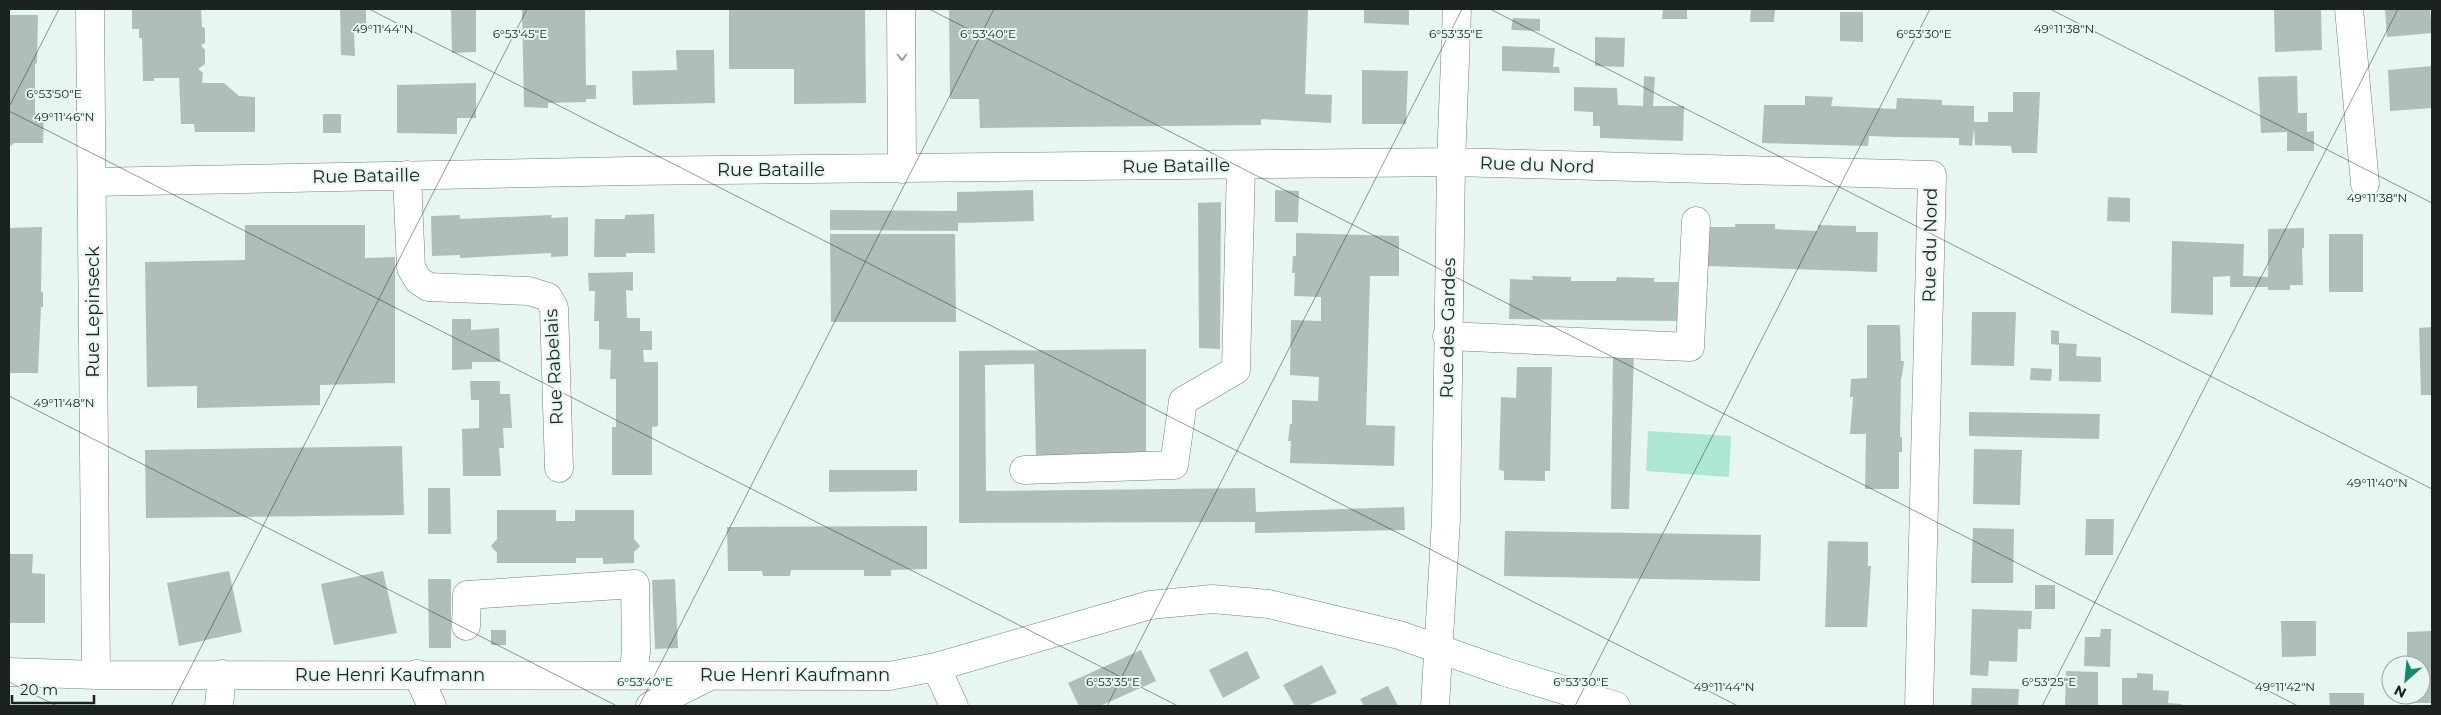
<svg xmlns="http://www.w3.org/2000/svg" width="2441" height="715" font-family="Montserrat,sans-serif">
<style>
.park{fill:#ace7d2}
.building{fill:#b0beb9}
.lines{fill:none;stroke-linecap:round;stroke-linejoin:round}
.minor-casing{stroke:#73807b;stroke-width:29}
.minor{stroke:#fff;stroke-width:28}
.oneway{stroke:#999c9b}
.ticks{fill:none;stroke:#1c2220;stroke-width:1;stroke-opacity:0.45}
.labels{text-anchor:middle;stroke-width:4;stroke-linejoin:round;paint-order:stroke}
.street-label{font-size:18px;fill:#1c2220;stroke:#e7f6f0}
.ticks-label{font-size:12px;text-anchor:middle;fill:#1c2220;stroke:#e7f6f0;stroke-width:4;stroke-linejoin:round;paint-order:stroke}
</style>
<rect width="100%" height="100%" fill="#e7f6f0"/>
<path class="park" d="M 1648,431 L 1731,436 L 1729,477 L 1646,471 Z"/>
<path class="building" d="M 132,9 L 201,9 L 202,27 L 205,28 L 205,43 L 201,45 L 205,50 L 205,64 L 198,69 L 203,73 L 202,83 L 224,83 L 239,96 L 255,97 L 255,132 L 195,132 L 194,124 L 181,124 L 179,78 L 154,78 L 154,81 L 143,81 L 142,38 L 139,38 L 139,29 L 132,29 Z
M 340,9 L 366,9 L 366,31 L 354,31 L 355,56 L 341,55 Z
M 522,9 L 585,9 L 586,85 L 596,85 L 596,99 L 586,99 L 586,102 L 548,103 L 548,108 L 524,107 Z
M 729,9 L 865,9 L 866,103 L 794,104 L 794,69 L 729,69 Z
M 949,9 L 1308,9 L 1305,94 L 1332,95 L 1331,123 L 1261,119 L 1261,125 L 980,128 L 979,99 L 950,99 Z
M 1364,9 L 1409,9 L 1409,25 L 1364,23 Z
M 1663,9 L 1687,9 L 1687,19 L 1662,19 Z
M 1751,9 L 1775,9 L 1774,22 L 1750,22 Z
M 2274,9 L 2321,9 L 2322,50 L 2275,52 Z
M 2385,9 L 2430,9 L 2432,33 L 2387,37 Z
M 451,10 L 476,10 L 476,52 L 452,53 Z
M 1840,12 L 1863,12 L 1863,42 L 1840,41 Z
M 9,15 L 38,15 L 37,63 L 35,64 L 35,113 L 44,113 L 43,143 L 14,143 L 9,147 Z
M 1513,18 L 1540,19 L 1540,31 L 1511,30 Z
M 1595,37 L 1625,38 L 1624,67 L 1595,66 Z
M 1502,46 L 1555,48 L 1553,67 L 1559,67 L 1560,73 L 1502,71 Z
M 676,50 L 714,50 L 715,103 L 633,105 L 632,71 L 677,70 Z
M 2432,66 L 2432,108 L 2390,111 L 2388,70 Z
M 1362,70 L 1408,71 L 1406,124 L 1362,124 Z
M 1644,76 L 1655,77 L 1653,106 L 1684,106 L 1683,141 L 1600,138 L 1600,126 L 1593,126 L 1593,112 L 1574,111 L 1574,87 L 1617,88 L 1618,105 L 1643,106 Z
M 2297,76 L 2298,113 L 2307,113 L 2307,132 L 2314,131 L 2314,151 L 2287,151 L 2287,132 L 2261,133 L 2258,77 Z
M 476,83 L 476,118 L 457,118 L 457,134 L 397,133 L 397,85 Z
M 2013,92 L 2040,92 L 2037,153 L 2012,153 L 2011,146 L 1975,145 L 1974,128 L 1972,146 L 1959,145 L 1959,138 L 1895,137 L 1869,136 L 1868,146 L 1762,143 L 1764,105 L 1805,105 L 1805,96 L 1833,97 L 1831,106 L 1896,109 L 1897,98 L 1942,100 L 1942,105 L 1974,106 L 1974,122 L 1988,122 L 1988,112 L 2013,112 Z
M 323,114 L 341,114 L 341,133 L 323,133 Z
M 1033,190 L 1034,221 L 958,223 L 958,231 L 830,230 L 830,210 L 957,211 L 957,192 Z
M 1275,190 L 1299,191 L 1298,222 L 1275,222 Z
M 2108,197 L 2130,198 L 2130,222 L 2107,221 Z
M 1221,202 L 1220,349 L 1199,348 L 1198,203 Z
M 654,214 L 655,253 L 626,253 L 626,257 L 594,257 L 595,219 L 625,219 L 625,215 Z
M 460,215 L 460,219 L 552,215 L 551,218 L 568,217 L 568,256 L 551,257 L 551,253 L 460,258 L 460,255 L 432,256 L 431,216 Z
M 1735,224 L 1775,224 L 1775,229 L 1818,231 L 1818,225 L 1856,226 L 1856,232 L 1878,232 L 1877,272 L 1708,266 L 1710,227 L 1735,227 Z
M 245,225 L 365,225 L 365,258 L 395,257 L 395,383 L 320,385 L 320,405 L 197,408 L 197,386 L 147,387 L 145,262 L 245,260 Z
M 42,227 L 41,292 L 43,292 L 43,307 L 41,307 L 38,373 L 9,373 L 9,228 Z
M 2304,228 L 2304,248 L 2302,248 L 2303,285 L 2290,285 L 2290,290 L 2268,290 L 2268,287 L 2230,287 L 2230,276 L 2213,277 L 2213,315 L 2171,313 L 2172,241 L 2244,244 L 2243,276 L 2268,277 L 2268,229 Z
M 1296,233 L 1399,236 L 1399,276 L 1370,276 L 1366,425 L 1395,426 L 1394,466 L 1290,463 L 1291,441 L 1288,441 L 1290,424 L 1292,424 L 1292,400 L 1318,401 L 1319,377 L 1290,375 L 1291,320 L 1321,321 L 1321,297 L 1294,296 L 1295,273 L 1292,273 L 1293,256 L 1296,256 Z
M 830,234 L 955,234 L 956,322 L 831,322 Z
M 2329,234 L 2363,234 L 2363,292 L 2329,292 Z
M 633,272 L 633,291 L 626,290 L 627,318 L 640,318 L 640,331 L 652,331 L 652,350 L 643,350 L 644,362 L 658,362 L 658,426 L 652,427 L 652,475 L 612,475 L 612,427 L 616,427 L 616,379 L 610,379 L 611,350 L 599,349 L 599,321 L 594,321 L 595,291 L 589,291 L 588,273 Z
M 1532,276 L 1571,277 L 1571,281 L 1616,281 L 1617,277 L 1654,278 L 1654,282 L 1678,282 L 1677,321 L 1509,319 L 1510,279 L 1533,280 Z
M 1972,312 L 2016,312 L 2014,366 L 1971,365 Z
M 452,319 L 471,319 L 471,330 L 499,328 L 500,362 L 472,362 L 472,369 L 452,370 Z
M 1867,325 L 1900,325 L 1901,361 L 1904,361 L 1902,377 L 1901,377 L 1900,437 L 1902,437 L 1902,452 L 1899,452 L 1899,489 L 1865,489 L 1866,434 L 1850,434 L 1853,397 L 1850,397 L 1851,379 L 1867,378 Z
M 2432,327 L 2432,395 L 2421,395 L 2419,328 Z
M 2051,330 L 2059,331 L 2059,343 L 2077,344 L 2076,356 L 2101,357 L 2101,382 L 2059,381 L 2059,345 L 2051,344 Z
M 1146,349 L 1146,456 L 1036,457 L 1034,364 L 985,365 L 986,491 L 1255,488 L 1256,512 L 1404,507 L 1405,530 L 1255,533 L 1255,522 L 959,523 L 959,351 Z
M 1613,353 L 1634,354 L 1629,509 L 1611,509 Z
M 1517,367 L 1552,367 L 1550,471 L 1545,471 L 1545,481 L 1504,480 L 1504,471 L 1499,470 L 1501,397 L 1516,398 Z
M 2031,368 L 2052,369 L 2051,381 L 2030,380 Z
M 470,381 L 500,381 L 500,394 L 510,394 L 512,428 L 503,428 L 504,448 L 499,448 L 501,476 L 463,476 L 462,429 L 479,428 L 479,400 L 471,400 Z
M 1969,412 L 2100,414 L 2099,439 L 1969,436 Z
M 402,446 L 404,515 L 146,518 L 145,450 Z
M 1974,449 L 2022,450 L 2020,505 L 1973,504 Z
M 829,470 L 917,470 L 917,491 L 829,492 Z
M 428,488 L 450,488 L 451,534 L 428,534 Z
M 497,510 L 556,510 L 556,521 L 575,521 L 575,510 L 634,510 L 634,539 L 640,546 L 634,552 L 634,563 L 603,564 L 603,558 L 576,558 L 576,563 L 497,563 L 497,553 L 491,546 L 497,539 Z
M 2086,519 L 2114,519 L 2113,555 L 2085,555 Z
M 927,526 L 927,569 L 891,570 L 891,576 L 864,576 L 864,570 L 791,570 L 790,576 L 763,576 L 762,571 L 728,571 L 727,527 Z
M 1973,528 L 2014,529 L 2013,583 L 1971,583 Z
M 1505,531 L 1761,535 L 1760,581 L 1504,576 Z
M 1828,541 L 1868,542 L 1868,566 L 1871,566 L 1867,627 L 1825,627 Z
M 9,554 L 33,554 L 32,573 L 45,574 L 45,623 L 9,623 Z
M 229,571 L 242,632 L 179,646 L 167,583 Z
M 383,571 L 397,633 L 334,645 L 321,584 Z
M 428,579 L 451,579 L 451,648 L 429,648 Z
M 675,579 L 678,648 L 655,649 L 652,580 Z
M 2035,585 L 2055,585 L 2055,609 L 2035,609 Z
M 1972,609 L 2032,611 L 2031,629 L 2018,629 L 2017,662 L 1989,661 L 1988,676 L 1970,675 Z
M 2281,621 L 2316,621 L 2316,656 L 2282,657 Z
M 2101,629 L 2111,629 L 2110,667 L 2084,666 L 2085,637 L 2100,637 Z
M 491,630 L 506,630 L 506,645 L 491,645 Z
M 2432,631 L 2432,703 L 2407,703 L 2407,695 L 2421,695 L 2421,665 L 2407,665 L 2407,632 Z
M 1141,650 L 1156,681 L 1100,706 L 1079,706 L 1068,683 Z
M 1247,651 L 1260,678 L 1223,698 L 1209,670 Z
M 1322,665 L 1337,693 L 1307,706 L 1295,706 L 1283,685 Z
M 2066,671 L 2098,672 L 2098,706 L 2065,706 Z
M 2137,673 L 2153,674 L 2153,690 L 2169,691 L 2168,703 L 2182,704 L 2182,706 L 2122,706 L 2122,678 L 2137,678 Z
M 1388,686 L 1398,706 L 1364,706 L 1360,699 Z
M 1972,688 L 2019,689 L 2018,706 L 1971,706 Z
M 2329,693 L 2364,693 L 2364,706 L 2330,706 Z"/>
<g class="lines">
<defs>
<path id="minor" d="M 90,9 L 96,675
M 901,9 L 902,169
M 2349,9 L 2365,184
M 407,175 L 411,268 L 418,280 L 428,287 L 529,291 L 548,297 L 554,308 L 559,468
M 92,182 L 630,171 L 1451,162 L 1932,175 L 1919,706
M 1447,336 L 1690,347 L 1696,221
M 1024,470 L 1174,465 L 1183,401 L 1236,370 L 1241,165
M 466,626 L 467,595 L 635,584 L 636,651 L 633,676
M 936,667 L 954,706
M 9,672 L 96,675 L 889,676 L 936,667 L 1150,605 L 1212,599 L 1269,604 L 1399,635 L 1505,672 L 1616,706
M 417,674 L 432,706
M 219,706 L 222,674
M 650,706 L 706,678
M 1435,706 L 1446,519 L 1451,162 L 1457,9"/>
</defs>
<use href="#minor" class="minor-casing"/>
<use href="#minor" class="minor"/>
</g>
<defs><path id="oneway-chevron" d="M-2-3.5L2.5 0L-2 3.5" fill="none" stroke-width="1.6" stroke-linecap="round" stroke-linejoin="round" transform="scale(1.25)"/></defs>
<use class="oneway" href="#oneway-chevron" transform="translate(902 57) rotate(90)"/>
<path class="ticks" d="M 369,9 L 1738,706M 929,9 L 2298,706M 1490,9 L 2432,489M 2050,9 L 2432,203M 9,107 L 59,9M 9,111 L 1178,706M 9,396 L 617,706M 9,682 L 57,706M 171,706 L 527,9M 639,706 L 994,9M 1107,706 L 1462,9M 1575,706 L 1930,9M 2042,706 L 2398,9"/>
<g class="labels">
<g class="street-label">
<text transform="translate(1537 165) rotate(2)" y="6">Rue du Nord</text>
<text transform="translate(1176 166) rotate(-1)" y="6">Rue Bataille</text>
<text x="771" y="176">Rue Bataille</text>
<text transform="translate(366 176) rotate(-1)" y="6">Rue Bataille</text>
<text transform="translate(1930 245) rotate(-89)" y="6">Rue du Nord</text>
<text transform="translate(93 312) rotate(-90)" y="6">Rue Lepinseck</text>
<text transform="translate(1448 328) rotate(-89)" y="6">Rue des Gardes</text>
<text transform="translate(554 367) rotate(-93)" y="6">Rue Rabelais</text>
<text x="390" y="681">Rue Henri Kaufmann</text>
<text x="795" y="681">Rue Henri Kaufmann</text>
</g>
</g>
<g class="ticks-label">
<text x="383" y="33">49°11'44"N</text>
<text x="2064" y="33">49°11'38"N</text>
<text x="520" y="38">6°53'45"E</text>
<text x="988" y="38">6°53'40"E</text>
<text x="1456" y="38">6°53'35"E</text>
<text x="1924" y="38">6°53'30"E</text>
<text x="54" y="98">6°53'50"E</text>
<text x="64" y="121">49°11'46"N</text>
<text x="2377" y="202">49°11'38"N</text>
<text x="64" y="407">49°11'48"N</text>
<text x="2377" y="487">49°11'40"N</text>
<text x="645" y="686">6°53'40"E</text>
<text x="1113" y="686">6°53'35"E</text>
<text x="1581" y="686">6°53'30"E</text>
<text x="2049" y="686">6°53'25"E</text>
<text x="2285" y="691">49°11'42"N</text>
<text x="1724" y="691">49°11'44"N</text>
</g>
<rect width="2441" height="715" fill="none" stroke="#1c2220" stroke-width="20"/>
<g transform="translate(2406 680) rotate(207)"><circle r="24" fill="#e7f6f0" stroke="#96a19d"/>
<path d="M0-4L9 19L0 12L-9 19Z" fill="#128a6d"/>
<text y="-8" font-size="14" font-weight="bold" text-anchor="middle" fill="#1c2220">N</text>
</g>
<path d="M12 695v8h82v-8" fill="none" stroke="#1c2220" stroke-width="2.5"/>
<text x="20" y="695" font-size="15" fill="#1c2220" stroke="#e7f6f0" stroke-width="4" paint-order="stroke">20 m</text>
</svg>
